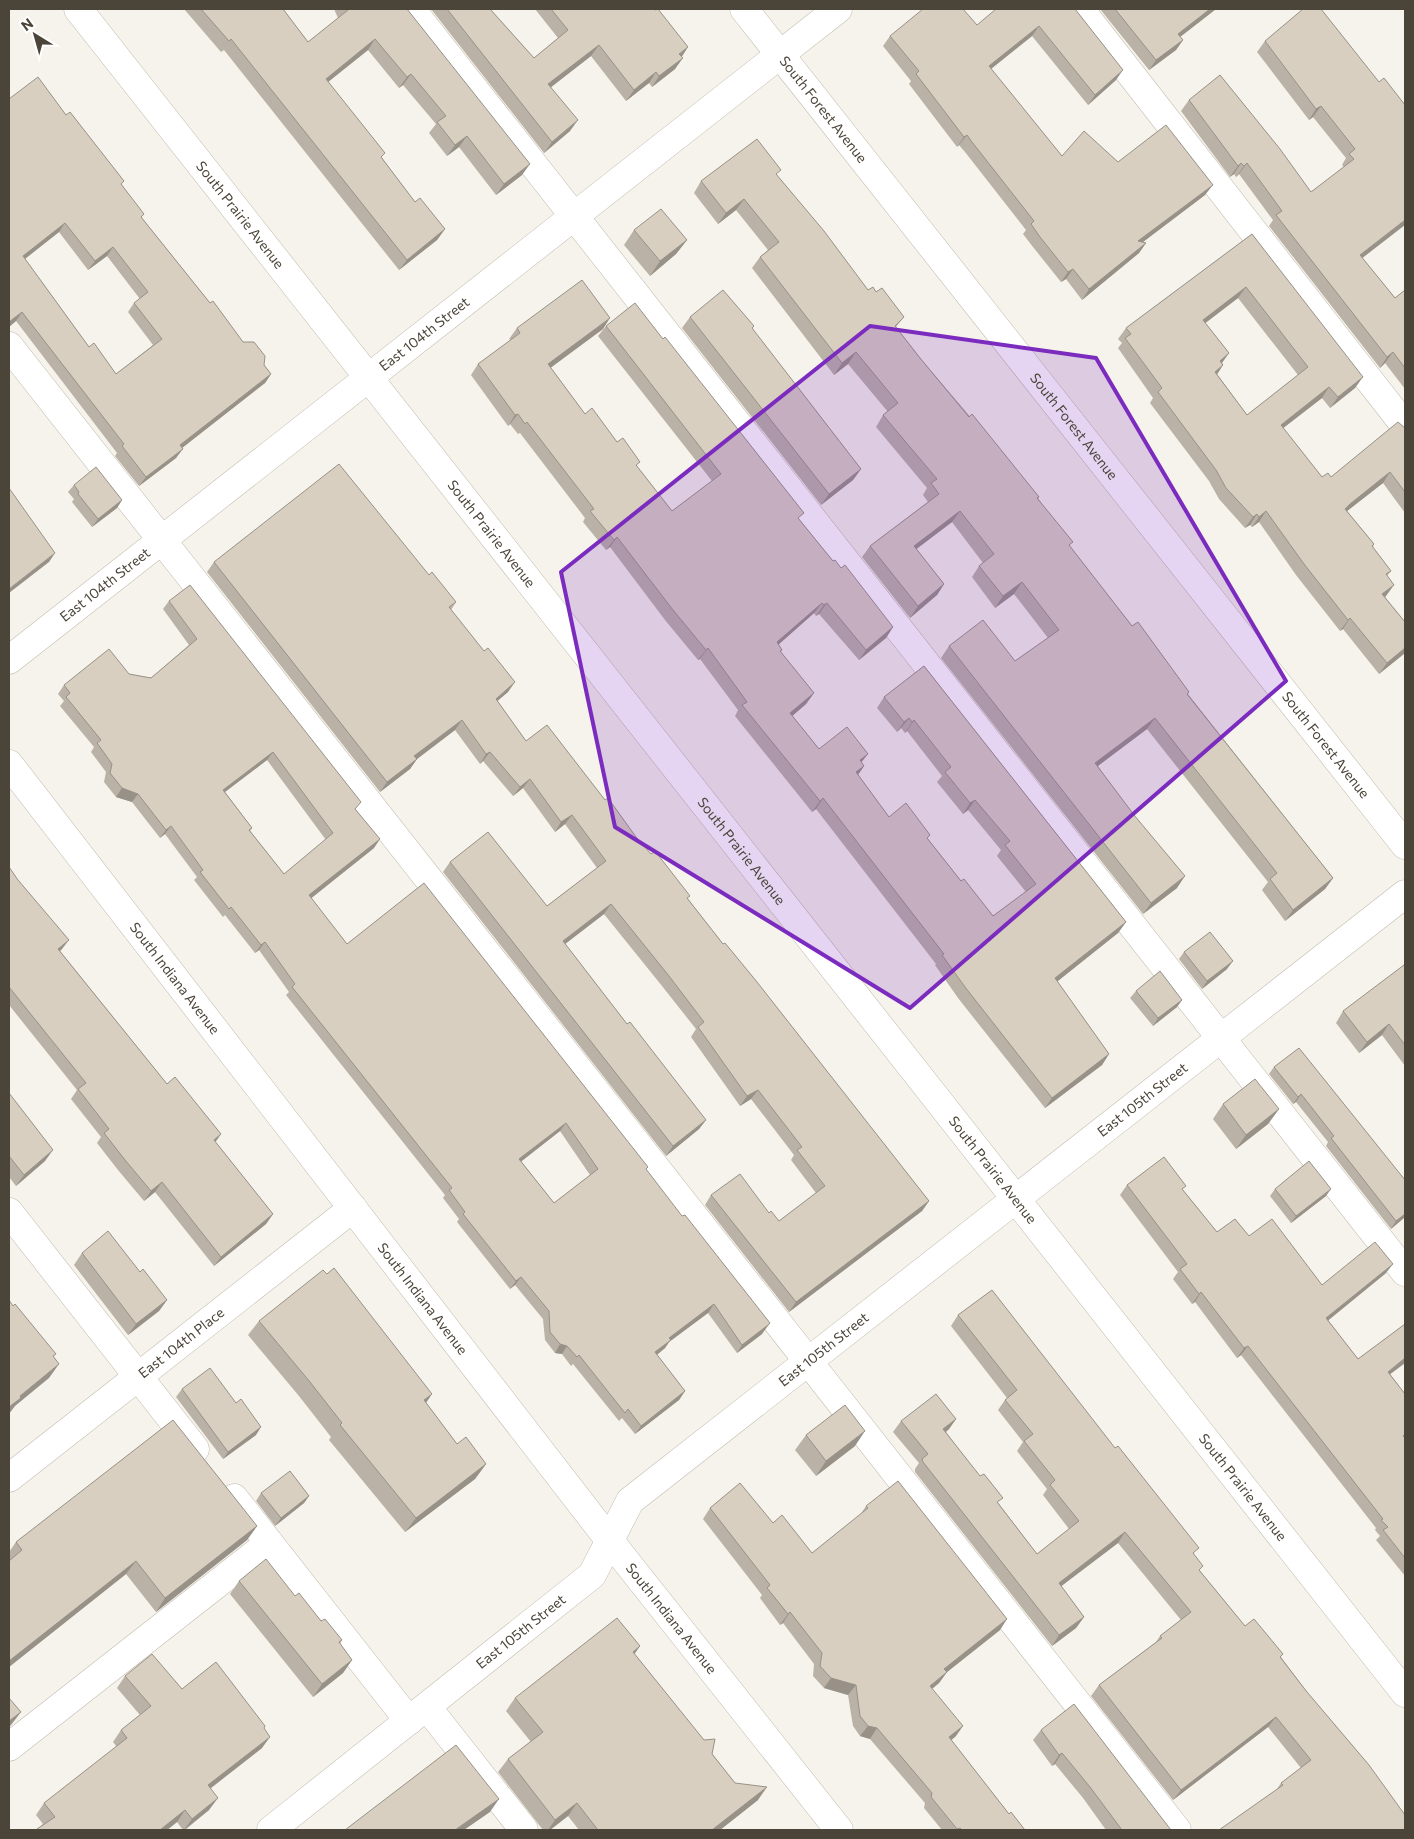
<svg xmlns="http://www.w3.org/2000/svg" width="1414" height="1839" font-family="Commissioner,sans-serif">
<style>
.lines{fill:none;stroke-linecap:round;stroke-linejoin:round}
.minor-casing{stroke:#c2bbae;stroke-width:29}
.minor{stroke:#fff;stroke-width:28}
.wall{fill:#bab2a6;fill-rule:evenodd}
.shaded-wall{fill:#979187}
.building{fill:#d8cfc1;stroke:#979187;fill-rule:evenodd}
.marked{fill:#7b2cbf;fill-opacity:0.2;stroke:#7b2cbf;stroke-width:4;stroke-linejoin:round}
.labels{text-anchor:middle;stroke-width:4;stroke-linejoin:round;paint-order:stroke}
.street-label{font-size:14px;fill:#4b4439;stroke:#fff}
</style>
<rect width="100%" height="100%" fill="#f6f3ec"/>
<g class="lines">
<defs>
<g id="minor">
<path id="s1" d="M 78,9 L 1405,1693"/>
<path d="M 411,9 L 1405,1272"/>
<path id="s2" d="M 744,9 L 1405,845"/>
<path d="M 1080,9 L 1405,426"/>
<path d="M 9,346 L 1177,1830"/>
<path id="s3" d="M 9,660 L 838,9"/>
<path id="s4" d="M 9,764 L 610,1541 L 839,1830"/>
<path d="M 9,1212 L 195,1449"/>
<path id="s5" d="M 9,1478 L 353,1208"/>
<path d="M 234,1498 L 409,1721"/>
<path d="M 427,1707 L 524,1830"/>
<path d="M 9,1747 L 269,1543"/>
<path id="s6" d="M 271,1830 L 592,1575 L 630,1501 L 1405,894"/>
</g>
</defs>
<use href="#minor" class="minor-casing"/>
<use href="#minor" class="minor"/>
</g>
<path class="wall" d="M 184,9 L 283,9 L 308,42 L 338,18 L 334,9 L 407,9 L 522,175 L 496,195 L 459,147 L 447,156 L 429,133 L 436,124 L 403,85 L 399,88 L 368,50 L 328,82 L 382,158 L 415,202 L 445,229 L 437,240 L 399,270 L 224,50 L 221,52 Z
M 431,9 L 490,9 L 534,58 L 558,38 L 535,9 L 655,9 L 681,56 L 675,69 L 652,87 L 649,83 L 626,101 L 591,56 L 551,87 L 570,131 L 544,153 Z
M 1075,9 L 1116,80 L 1088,105 L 1032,36 L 991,69 L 1062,156 L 1118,162 L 1205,195 L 1143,242 L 1146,243 L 1139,253 L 1082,300 L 1066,279 L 1061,282 L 1033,247 L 1023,234 L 1026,230 L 965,152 L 959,145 L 957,147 L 909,84 L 911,81 L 883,46 L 890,36 L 977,25 Z
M 1100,9 L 1216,9 L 1180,37 L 1183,40 L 1176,50 L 1149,70 Z
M 1265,41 L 1379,82 L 1362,258 L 1395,298 L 1405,290 L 1405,389 L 1385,363 L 1380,368 L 1269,226 L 1273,220 L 1239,174 L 1236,177 L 1234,174 L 1230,177 L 1181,111 L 1189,100 L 1311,192 L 1344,167 L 1342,165 L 1346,158 L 1313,117 L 1309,120 L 1257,52 Z
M 9,99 L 66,115 L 122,185 L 142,218 L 210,303 L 243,342 L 264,365 L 271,374 L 265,383 L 182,448 L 176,458 L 139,486 L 115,456 L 117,453 L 16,321 L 9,327 ZM 59,232 L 88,270 L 107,256 L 140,299 L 134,303 L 128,312 L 153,345 L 116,374 L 89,347 L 25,259 Z
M 777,176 L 868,290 L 876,292 L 904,317 L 896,327 L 920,358 L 1039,497 L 1038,498 L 1070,547 L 1132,626 L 1189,692 L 1188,694 L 1333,878 L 1325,889 L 1285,921 L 1262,890 L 1268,882 L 1147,729 L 1098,766 L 1177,888 L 1143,914 L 941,658 L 949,646 L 1015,661 L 1048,638 L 1014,594 L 995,608 L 972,577 L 979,566 L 983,563 L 952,522 L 916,549 L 944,584 L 937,595 L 910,618 L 862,557 L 870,546 L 928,502 L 923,495 L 927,488 L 876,427 L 883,415 L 888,412 L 848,364 L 834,375 L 752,268 L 760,257 L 768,250 L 736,210 L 718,224 L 694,193 L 701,181 Z
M 634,230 L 687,240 L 676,254 L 650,276 L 624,245 Z
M 1252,234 L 1355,388 L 1330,408 L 1322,398 L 1283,428 L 1322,477 L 1331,477 L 1405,428 L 1405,513 L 1383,483 L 1347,511 L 1374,544 L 1373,547 L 1391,571 L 1387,576 L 1386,596 L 1385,597 L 1405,622 L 1405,653 L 1379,674 L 1343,629 L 1340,631 L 1296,575 L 1259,522 L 1252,527 L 1250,525 L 1245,528 L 1219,499 L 1209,481 L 1150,403 L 1153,398 L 1118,348 L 1122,343 L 1118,339 L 1126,328 ZM 1238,298 L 1298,375 L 1247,415 L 1217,374 L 1223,365 L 1222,363 L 1229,353 L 1205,323 Z
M 690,317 L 754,326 L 752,329 L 861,469 L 853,480 L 821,505 L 682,328 Z
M 606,326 L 799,519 L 833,561 L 841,568 L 893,627 L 886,638 L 859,660 L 819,614 L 816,616 L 814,613 L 778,645 L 782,650 L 780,652 L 814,693 L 806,704 L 792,716 L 819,749 L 861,762 L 864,766 L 858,775 L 889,817 L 928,839 L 961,881 L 993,916 L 1026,892 L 997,856 L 1001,850 L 968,810 L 963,814 L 937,782 L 942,776 L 907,731 L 905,733 L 901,728 L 897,732 L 877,708 L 884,697 L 924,666 L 1126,922 L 1118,933 L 1057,981 L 1109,1054 L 1102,1065 L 1045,1108 L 958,998 L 935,965 L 936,964 L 816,809 L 812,812 L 735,716 L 738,710 L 700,659 L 698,660 L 665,620 L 610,547 L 606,550 L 583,522 L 585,518 L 520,433 L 518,434 L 510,424 L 508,426 L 471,375 L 478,364 L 511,340 L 509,339 L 517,328 L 603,329 L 550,367 L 585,414 L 617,442 L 637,466 L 672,511 L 712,481 L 598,336 Z
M 74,485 L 122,500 L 117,508 L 92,527 L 72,502 L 74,499 L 68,492 Z
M 214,562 L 456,602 L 451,610 L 508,692 L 497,701 L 526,741 L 605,800 L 688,899 L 723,944 L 929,1201 L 922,1211 L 789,1312 L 705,1205 L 711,1195 L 769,1213 L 779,1221 L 816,1193 L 791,1160 L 794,1155 L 751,1099 L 740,1106 L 691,1037 L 696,1029 L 662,986 L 604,914 L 565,944 L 627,1024 L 706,1120 L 699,1129 L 666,1156 L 443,872 L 450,862 L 547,906 L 597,868 L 565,824 L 555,832 L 523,788 L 513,796 L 483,761 L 480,764 L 455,730 L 417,759 L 410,769 L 380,792 L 207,572 Z
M 169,601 L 355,809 L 374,848 L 311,898 L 347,944 L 646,1169 L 762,1334 L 737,1353 L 708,1313 L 669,1342 L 665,1348 L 657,1355 L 685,1391 L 679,1400 L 635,1434 L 622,1418 L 619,1421 L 573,1364 L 571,1366 L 562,1354 L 555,1353 L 545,1340 L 543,1319 L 515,1285 L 510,1289 L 457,1222 L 459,1219 L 443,1198 L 445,1195 L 286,995 L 289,992 L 259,950 L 255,953 L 225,915 L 223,917 L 194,880 L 197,877 L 165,834 L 160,838 L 132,802 L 116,797 L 104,782 L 106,772 L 91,752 L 94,747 L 60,706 L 64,701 L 58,694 L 64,685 L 129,674 L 151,678 L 189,645 L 163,609 ZM 267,760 L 326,840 L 284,874 L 250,831 L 252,828 L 225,792 ZM 560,1131 L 590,1175 L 554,1203 L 521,1161 Z
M 9,867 L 62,949 L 60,951 L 167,1084 L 221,1134 L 215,1142 L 273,1214 L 266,1224 L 214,1266 L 155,1192 L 144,1201 L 118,1170 L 97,1143 L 101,1137 L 71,1099 L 77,1090 L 9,1005 Z
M 1184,952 L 1227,969 L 1202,989 L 1179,959 Z
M 1405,967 L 1405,1066 L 1382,1035 L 1359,1053 L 1336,1023 L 1343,1011 Z
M 1136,991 L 1182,1000 L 1177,1007 L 1153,1026 L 1130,998 Z
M 1274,1067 L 1405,1180 L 1405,1217 L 1391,1229 L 1326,1146 L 1328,1142 L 1296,1102 L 1293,1104 L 1269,1074 Z
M 9,1093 L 45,1161 L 16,1186 L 9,1177 Z
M 1223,1104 L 1279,1109 L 1268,1124 L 1236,1149 L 1213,1119 Z
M 1127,1185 L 1183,1190 L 1217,1232 L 1249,1236 L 1322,1285 L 1386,1273 L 1328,1320 L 1358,1359 L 1405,1324 L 1405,1363 L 1390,1374 L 1405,1394 L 1405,1576 L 1376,1540 L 1380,1536 L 1375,1530 L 1376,1528 L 1241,1355 L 1237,1358 L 1195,1302 L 1192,1304 L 1173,1279 L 1178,1272 L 1120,1195 Z
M 1275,1189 L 1326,1196 L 1291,1223 L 1270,1196 Z
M 82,1253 L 140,1272 L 167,1300 L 159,1311 L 128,1335 L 74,1265 Z
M 958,1315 L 1194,1555 L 1200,1571 L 1245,1626 L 1281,1657 L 1307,1692 L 1405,1815 L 1277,1789 L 1281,1783 L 1301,1768 L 1268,1727 L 1173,1800 L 1091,1696 L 1099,1685 L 1156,1642 L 1160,1636 L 1181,1620 L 1118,1543 L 1061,1586 L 1084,1617 L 1076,1628 L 1052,1646 L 915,1472 L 915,1469 L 919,1463 L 893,1432 L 901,1421 L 956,1419 L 949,1429 L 946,1432 L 999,1504 L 1037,1554 L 1069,1529 L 1043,1495 L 1047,1489 L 1017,1451 L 1023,1442 L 998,1410 L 1005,1400 L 1007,1398 L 951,1326 Z
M 259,1321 L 426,1403 L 457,1444 L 486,1464 L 475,1479 L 405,1532 L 329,1440 L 331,1437 L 299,1396 L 248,1335 Z
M 182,1389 L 256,1435 L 223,1459 L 176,1397 Z
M 806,1435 L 855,1446 L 816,1476 L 795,1450 Z
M 261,1493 L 309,1496 L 304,1503 L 275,1526 L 256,1501 Z
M 866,1506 L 1000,1630 L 947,1672 L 939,1683 L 932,1689 L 956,1736 L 951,1740 L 1009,1814 L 1025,1830 L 942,1830 L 924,1808 L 925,1803 L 870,1739 L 860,1736 L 853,1726 L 848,1695 L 824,1688 L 813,1676 L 814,1664 L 783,1623 L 780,1625 L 760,1598 L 762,1595 L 703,1519 L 710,1508 L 773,1523 L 812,1553 L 860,1515 Z
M 257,1526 L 247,1540 L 156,1612 L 126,1574 L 9,1667 L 9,1552 L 16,1542 Z
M 239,1581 L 295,1596 L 342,1640 L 340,1644 L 352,1660 L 343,1673 L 313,1697 L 230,1594 Z
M 640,1646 L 634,1654 L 735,1783 L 758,1800 L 720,1830 L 579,1830 L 568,1816 L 550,1830 L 543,1830 L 498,1772 L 508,1759 L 531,1742 L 506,1711 L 515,1698 Z
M 125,1676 L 182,1689 L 264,1728 L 262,1748 L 210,1789 L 209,1810 L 185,1830 L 183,1830 L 177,1822 L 167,1830 L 36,1830 L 43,1824 L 36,1815 L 44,1803 L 117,1747 L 113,1742 L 121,1730 L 140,1715 L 117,1688 Z
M 1041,1730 L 1171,1830 L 1106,1830 L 1083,1798 L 1055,1764 L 1052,1766 L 1033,1740 Z"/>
<path class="shaded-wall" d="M 1210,9 L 1216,9 L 1171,44 L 1178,34 Z
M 1039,26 L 1032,36 L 982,76 L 989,66 Z
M 375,39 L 368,50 L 318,90 L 326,79 Z
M 1183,40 L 1176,50 L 1149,70 L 1156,60 Z
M 599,45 L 591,56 L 541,95 L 548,84 Z
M 688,47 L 681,58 L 679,54 Z
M 683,58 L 675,69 L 652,87 L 659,76 Z
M 1123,70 L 1116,80 L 1088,105 L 1095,95 Z
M 656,72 L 649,83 L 626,101 L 634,90 Z
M 411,74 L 403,85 L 399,88 L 407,77 Z
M 1321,106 L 1313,117 L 1309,120 L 1316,109 Z
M 578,120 L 570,131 L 544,153 L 552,142 Z
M 967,135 L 959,145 L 957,147 L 964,137 Z
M 467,136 L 459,147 L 447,156 L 455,145 Z
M 1241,163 L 1234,174 L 1230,177 L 1238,166 Z
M 1247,163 L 1239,174 L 1236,177 L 1244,166 Z
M 530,164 L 522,175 L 496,195 L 504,184 Z
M 1213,185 L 1205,195 L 1131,251 L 1138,241 Z
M 744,199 L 736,210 L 718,224 L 726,213 Z
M 1405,220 L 1405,225 L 1352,266 L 1360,255 Z
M 65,223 L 59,232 L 17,265 L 23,256 Z
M 445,229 L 437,240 L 399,270 L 407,260 Z
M 687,240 L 676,254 L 650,276 L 660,261 Z
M 1146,243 L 1139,253 L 1082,300 L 1089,289 Z
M 113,247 L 107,256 L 88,270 L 95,261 Z
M 1073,269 L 1066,279 L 1061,282 L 1068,272 Z
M 1246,287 L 1238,298 L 1195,331 L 1203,320 Z
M 22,312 L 16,321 L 9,327 L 9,322 Z
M 610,318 L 603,329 L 541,375 L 548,364 Z
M 856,352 L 848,364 L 834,375 L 842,363 Z
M 1393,352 L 1385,363 L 1380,368 L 1387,357 Z
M 1229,353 L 1221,364 L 1220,361 Z
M 1223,365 L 1216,376 L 1215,372 Z
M 271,374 L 265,383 L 173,455 L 180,445 Z
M 1363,377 L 1355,388 L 1330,408 L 1338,397 Z
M 1329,387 L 1322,398 L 1273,436 L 1281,425 Z
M 518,414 L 510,424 L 508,426 L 515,415 Z
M 183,449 L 176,458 L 139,486 L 146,477 Z
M 861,469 L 853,480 L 821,505 L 829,494 Z
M 1390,472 L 1383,483 L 1342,515 L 1345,509 L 1350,504 Z
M 122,500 L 117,508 L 92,527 L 98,519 Z
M 960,511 L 952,522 L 906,557 L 914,546 Z
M 1266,511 L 1259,522 L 1252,527 L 1259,517 Z
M 1257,514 L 1250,525 L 1245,528 L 1253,517 Z
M 617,537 L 610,547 L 606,550 L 614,540 Z
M 55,553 L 49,562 L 9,593 L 9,589 Z
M 1022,582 L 1014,594 L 995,608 L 1003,596 Z
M 944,584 L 937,595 L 910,618 L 918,606 Z
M 1394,585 L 1386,596 L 1375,605 L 1382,594 Z
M 822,603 L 814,613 L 769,653 L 777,642 Z
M 827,603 L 819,614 L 816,616 L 824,605 Z
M 1350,618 L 1343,629 L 1340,631 L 1348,620 Z
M 893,627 L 886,638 L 859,660 L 866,650 Z
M 708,648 L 700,659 L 698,660 L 706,650 Z
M 1405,648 L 1405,653 L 1379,674 L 1387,663 Z
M 515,682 L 508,692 L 489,708 L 496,699 Z
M 814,693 L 806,704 L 783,724 L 790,713 Z
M 909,718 L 901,728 L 897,732 L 904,722 Z
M 1155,718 L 1147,729 L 1087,774 L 1095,763 Z
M 462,720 L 455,730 L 417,759 L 410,769 L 380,792 L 387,782 L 414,756 Z
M 914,720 L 907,731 L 905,733 L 912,722 Z
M 273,752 L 267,760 L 217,798 L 223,790 Z
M 490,752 L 483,761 L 480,764 L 486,754 Z
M 868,754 L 860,764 L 860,760 Z
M 864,766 L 857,776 L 856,772 Z
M 530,779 L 523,788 L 513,796 L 520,787 Z
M 122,788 L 138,794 L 132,802 L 116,797 Z
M 823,798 L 816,809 L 812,812 L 820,801 Z
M 975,800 L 968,810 L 963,814 L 970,803 Z
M 572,815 L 565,824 L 555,832 L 561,822 Z
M 171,826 L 165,834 L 160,838 L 166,830 Z
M 380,839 L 374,848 L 304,904 L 309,895 Z
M 1185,876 L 1177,888 L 1143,914 L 1151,903 Z
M 1333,878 L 1325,889 L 1285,921 L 1293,910 Z
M 611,904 L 604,914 L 556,951 L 563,941 Z
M 1126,922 L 1118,933 L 1048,989 L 1055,978 Z
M 69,940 L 62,949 L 51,959 L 58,949 Z
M 265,942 L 259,950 L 255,953 L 261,945 Z
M 1233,961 L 1227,969 L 1202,989 L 1207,981 Z
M 1182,1000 L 1177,1007 L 1153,1026 L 1158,1018 Z
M 1389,1024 L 1382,1035 L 1359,1053 L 1367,1042 Z
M 1109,1054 L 1102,1065 L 1045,1108 L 1052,1098 Z
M 758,1090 L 751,1099 L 740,1106 L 747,1096 Z
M 1301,1094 L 1296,1102 L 1293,1104 L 1298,1097 Z
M 1279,1109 L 1268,1124 L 1236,1149 L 1246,1135 Z
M 706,1120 L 699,1129 L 666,1156 L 673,1146 Z
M 566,1123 L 560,1131 L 513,1168 L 519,1159 Z
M 221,1134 L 214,1144 L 214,1140 Z
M 53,1150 L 45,1161 L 16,1186 L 24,1175 Z
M 162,1182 L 155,1192 L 144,1201 L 151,1191 Z
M 1331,1189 L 1326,1196 L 1291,1223 L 1296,1216 Z
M 929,1201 L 922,1211 L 789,1312 L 796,1302 Z
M 273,1214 L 266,1224 L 214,1266 L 221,1257 Z
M 1405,1214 L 1405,1217 L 1391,1229 L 1396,1221 Z
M 1393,1264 L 1386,1273 L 1319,1328 L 1326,1318 Z
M 521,1277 L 515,1285 L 510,1289 L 516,1281 Z
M 1201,1292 L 1195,1302 L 1192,1304 L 1199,1294 Z
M 167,1300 L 159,1311 L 128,1335 L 136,1324 Z
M 714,1304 L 708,1313 L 669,1342 L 665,1348 L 649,1361 L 655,1352 L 669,1338 Z
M 770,1323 L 762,1334 L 737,1353 L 742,1345 Z
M 560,1344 L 567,1346 L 562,1354 L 555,1353 Z
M 1248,1346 L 1241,1355 L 1237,1358 L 1244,1348 Z
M 1405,1358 L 1405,1363 L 1381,1381 L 1388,1372 Z
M 59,1364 L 49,1378 L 15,1406 L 9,1414 L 9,1407 L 20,1396 Z
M 685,1391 L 679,1400 L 635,1434 L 641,1426 Z
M 432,1394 L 422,1409 L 424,1400 Z
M 956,1419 L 949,1429 L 936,1440 L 943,1429 Z
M 261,1427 L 256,1435 L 223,1459 L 228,1452 Z
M 865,1431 L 855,1446 L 816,1476 L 826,1461 Z
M 486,1464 L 475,1479 L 405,1532 L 416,1518 Z
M 309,1496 L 304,1503 L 275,1526 L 281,1518 Z
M 257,1526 L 247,1540 L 156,1612 L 165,1598 Z
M 1125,1532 L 1118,1543 L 1051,1594 L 1059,1583 Z
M 136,1561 L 126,1574 L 9,1667 L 9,1661 Z
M 790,1612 L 783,1623 L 780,1625 L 788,1614 Z
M 1084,1617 L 1076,1628 L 1052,1646 L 1059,1635 Z
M 1007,1619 L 1000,1630 L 937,1680 L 944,1669 Z
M 640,1646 L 631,1659 L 633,1652 Z
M 352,1660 L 343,1673 L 313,1697 L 322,1684 Z
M 947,1672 L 939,1683 L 922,1697 L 930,1686 Z
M 831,1678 L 856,1685 L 848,1695 L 824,1688 Z
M 21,1712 L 11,1725 L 9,1727 L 9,1721 Z
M 1276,1717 L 1268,1727 L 1173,1800 L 1181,1790 Z
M 868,1726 L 877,1728 L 870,1739 L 860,1736 Z
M 963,1726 L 956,1736 L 942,1748 L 949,1737 Z
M 270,1737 L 262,1748 L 199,1797 L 208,1785 Z
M 1062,1753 L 1055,1764 L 1052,1766 L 1059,1755 Z
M 767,1787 L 758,1800 L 720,1830 L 712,1830 Z
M 218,1798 L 209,1810 L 184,1830 L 192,1819 Z
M 499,1799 L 490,1812 L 464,1830 L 455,1830 Z
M 577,1803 L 568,1816 L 550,1830 L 548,1830 L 555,1820 Z
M 185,1810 L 177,1822 L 167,1830 L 160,1830 Z"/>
<path class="building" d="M 201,9 L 283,9 L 308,42 L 348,10 L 347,9 L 407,9 L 530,164 L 504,184 L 467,136 L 455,145 L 437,122 L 446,116 L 411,74 L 407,77 L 375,39 L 326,79 L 385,153 L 381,157 L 415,202 L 420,198 L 445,229 L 407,260 L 231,39 L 229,41 Z
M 447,9 L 490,9 L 534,58 L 568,30 L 551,9 L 655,9 L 655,10 L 658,9 L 688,47 L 679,54 L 683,58 L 659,76 L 656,72 L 634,90 L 599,45 L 548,84 L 578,120 L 552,142 Z
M 923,9 L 963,9 L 977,25 L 996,9 L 1075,9 L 1123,70 L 1095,95 L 1039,26 L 989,66 L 1062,156 L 1084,131 L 1118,162 L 1166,125 L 1213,185 L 1138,241 L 1146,243 L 1089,289 L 1073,269 L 1068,272 L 1040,237 L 1031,224 L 1034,221 L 972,142 L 967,135 L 964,137 L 916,74 L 919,71 L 890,36 Z
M 1115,9 L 1210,9 L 1178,34 L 1183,40 L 1156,60 Z
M 1303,9 L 1321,9 L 1379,82 L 1384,78 L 1405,105 L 1405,220 L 1360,255 L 1395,298 L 1405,290 L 1405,368 L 1393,352 L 1387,357 L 1276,215 L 1282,211 L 1247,163 L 1244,166 L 1241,163 L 1238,166 L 1189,100 L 1220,75 L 1280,149 L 1311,192 L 1354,159 L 1349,154 L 1355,149 L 1321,106 L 1316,109 L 1265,41 Z
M 38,77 L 66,115 L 70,112 L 124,181 L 121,184 L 144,214 L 141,217 L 210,303 L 213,301 L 243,342 L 254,342 L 265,356 L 264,365 L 271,374 L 180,445 L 183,449 L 146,477 L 122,446 L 124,444 L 22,312 L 9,322 L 9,99 ZM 65,223 L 95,261 L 113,247 L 148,292 L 134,303 L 162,339 L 116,374 L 94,343 L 89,347 L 23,256 Z
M 757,139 L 781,170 L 776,174 L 824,231 L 868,290 L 873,287 L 876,292 L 882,288 L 904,317 L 895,326 L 920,358 L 969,417 L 972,414 L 1039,497 L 1037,498 L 1073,542 L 1069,545 L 1132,626 L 1138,622 L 1189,692 L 1187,694 L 1333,878 L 1293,910 L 1270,879 L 1277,873 L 1155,718 L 1095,763 L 1134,815 L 1185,876 L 1151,903 L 949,646 L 983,620 L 1015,661 L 1059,630 L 1022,582 L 1003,596 L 979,566 L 994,554 L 960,511 L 914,546 L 944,584 L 918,606 L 870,546 L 939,494 L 931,483 L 937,479 L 883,415 L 898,403 L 856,352 L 842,363 L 760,257 L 779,242 L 744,199 L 726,213 L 701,181 Z
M 661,209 L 687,240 L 660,261 L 634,230 Z
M 1252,234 L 1363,377 L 1338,397 L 1329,387 L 1281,425 L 1322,477 L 1328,473 L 1331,477 L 1398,422 L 1405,428 L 1405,492 L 1390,472 L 1350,504 L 1345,509 L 1374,544 L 1372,546 L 1391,571 L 1386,574 L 1394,585 L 1382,594 L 1405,622 L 1405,648 L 1387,663 L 1350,618 L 1348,620 L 1304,564 L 1266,511 L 1259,517 L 1257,514 L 1253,517 L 1226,488 L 1216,470 L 1158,392 L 1162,388 L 1125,338 L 1131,334 L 1126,328 ZM 1246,287 L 1308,367 L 1247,415 L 1215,372 L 1223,365 L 1220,361 L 1229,353 L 1203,320 Z
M 582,280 L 610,318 L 548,364 L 585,414 L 592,408 L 617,442 L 623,438 L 640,462 L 636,465 L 672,511 L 721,474 L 606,326 L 635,303 L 663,339 L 665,337 L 804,513 L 798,518 L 833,561 L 835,560 L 841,568 L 845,565 L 893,627 L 866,650 L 827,603 L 824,605 L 822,603 L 777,642 L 782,650 L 780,651 L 814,693 L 790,713 L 819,749 L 847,727 L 868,754 L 860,760 L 864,766 L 856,772 L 889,817 L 906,803 L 930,835 L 927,838 L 961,881 L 964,879 L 993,916 L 1036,884 L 1005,845 L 1010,841 L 975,800 L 970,803 L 945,772 L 951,767 L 914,720 L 912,722 L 909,718 L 904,722 L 884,697 L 924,666 L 1126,922 L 1055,978 L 1109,1054 L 1052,1098 L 965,987 L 942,955 L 944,954 L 823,798 L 820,801 L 742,705 L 747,702 L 708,648 L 706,650 L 673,610 L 617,537 L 614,540 L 590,511 L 594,509 L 527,422 L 525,424 L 518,414 L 515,415 L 478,364 L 520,333 L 517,328 Z
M 723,290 L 754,326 L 752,328 L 861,469 L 829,494 L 690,317 Z
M 339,464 L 429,575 L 432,572 L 456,602 L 449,607 L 484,651 L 488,648 L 515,682 L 496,699 L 526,741 L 547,725 L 605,800 L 608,798 L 636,837 L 651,854 L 655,851 L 690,896 L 687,898 L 723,944 L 725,943 L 757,982 L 929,1201 L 796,1302 L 711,1195 L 740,1174 L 769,1213 L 771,1211 L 779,1221 L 825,1186 L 797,1150 L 802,1147 L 758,1090 L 747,1096 L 698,1027 L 704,1022 L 669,976 L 611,904 L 563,941 L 627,1024 L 630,1022 L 706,1120 L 673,1146 L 450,862 L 488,832 L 547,906 L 606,861 L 572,815 L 561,822 L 530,779 L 520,787 L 490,752 L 486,754 L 462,720 L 414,756 L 417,759 L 387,782 L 214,562 Z
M 96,467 L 122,500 L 98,519 L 78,494 L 79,492 L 74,485 Z
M 9,488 L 55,553 L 9,589 Z
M 190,585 L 361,802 L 355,809 L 380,839 L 309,895 L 347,944 L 424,883 L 648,1167 L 646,1169 L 682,1216 L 685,1215 L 770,1323 L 768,1325 L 742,1345 L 714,1304 L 669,1338 L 671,1340 L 655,1352 L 685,1391 L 641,1426 L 628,1409 L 625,1413 L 579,1355 L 577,1357 L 567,1346 L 560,1344 L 550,1332 L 549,1311 L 521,1277 L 516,1281 L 463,1214 L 465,1212 L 449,1190 L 452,1188 L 292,987 L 295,984 L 265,942 L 261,945 L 231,907 L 229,909 L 200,872 L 203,870 L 171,826 L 166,830 L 138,794 L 122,788 L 110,773 L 112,764 L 97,743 L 101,740 L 66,697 L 70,693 L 64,685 L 109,649 L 129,674 L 151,678 L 197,639 L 169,601 ZM 273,752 L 333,833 L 284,874 L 249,830 L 252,828 L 223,790 ZM 566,1123 L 598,1169 L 554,1203 L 519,1159 Z
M 9,867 L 18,880 L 69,940 L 58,949 L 167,1084 L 175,1077 L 221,1134 L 214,1140 L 273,1214 L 221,1257 L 162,1182 L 151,1191 L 125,1160 L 104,1133 L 109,1129 L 78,1089 L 86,1083 L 9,987 Z
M 1210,932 L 1233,961 L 1207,981 L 1184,952 Z
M 1404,965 L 1405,967 L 1405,1045 L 1389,1024 L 1367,1042 L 1343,1011 Z
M 1160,971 L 1182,1000 L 1158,1018 L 1136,991 Z
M 1299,1048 L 1405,1180 L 1405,1214 L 1396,1221 L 1331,1138 L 1334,1136 L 1301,1094 L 1298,1097 L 1274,1067 Z
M 1255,1079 L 1279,1109 L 1246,1135 L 1223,1104 Z
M 9,1093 L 53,1150 L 24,1175 L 9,1156 Z
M 1164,1157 L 1186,1186 L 1182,1189 L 1217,1232 L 1235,1219 L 1249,1236 L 1272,1219 L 1322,1285 L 1375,1242 L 1393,1264 L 1326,1318 L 1358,1359 L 1405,1324 L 1405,1358 L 1388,1372 L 1405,1394 L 1405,1434 L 1403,1436 L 1405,1438 L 1405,1558 L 1383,1530 L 1388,1527 L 1381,1520 L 1383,1519 L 1248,1346 L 1244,1348 L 1201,1292 L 1199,1294 L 1180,1269 L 1187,1264 L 1127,1185 Z
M 1309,1161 L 1331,1189 L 1296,1216 L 1275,1189 Z
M 108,1231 L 140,1272 L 143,1269 L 167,1300 L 136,1324 L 82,1253 Z
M 334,1268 L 432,1394 L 424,1400 L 457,1444 L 466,1437 L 486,1464 L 416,1518 L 340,1425 L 342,1423 L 310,1382 L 259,1321 L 323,1270 L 327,1274 Z
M 992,1290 L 1115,1448 L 1118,1446 L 1199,1548 L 1193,1553 L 1203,1566 L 1199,1570 L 1245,1626 L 1254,1619 L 1283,1654 L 1280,1657 L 1307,1692 L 1369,1765 L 1405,1815 L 1405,1830 L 1219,1830 L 1283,1785 L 1281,1783 L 1311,1760 L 1276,1717 L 1181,1790 L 1099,1685 L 1162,1638 L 1160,1636 L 1191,1612 L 1125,1532 L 1059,1583 L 1084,1617 L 1059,1635 L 923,1462 L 922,1459 L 928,1454 L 901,1421 L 936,1394 L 956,1419 L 943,1429 L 980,1476 L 984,1474 L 1003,1498 L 997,1502 L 1037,1554 L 1079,1521 L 1050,1485 L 1055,1480 L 1024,1441 L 1033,1434 L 1005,1400 L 1017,1390 L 958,1315 Z
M 9,1300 L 13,1306 L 15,1304 L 56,1354 L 53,1356 L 59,1364 L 20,1396 L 21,1398 L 9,1407 Z
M 210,1368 L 236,1403 L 241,1399 L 261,1427 L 228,1452 L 182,1389 Z
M 845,1405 L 865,1431 L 826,1461 L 806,1435 Z
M 173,1420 L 257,1526 L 165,1598 L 136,1561 L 9,1661 L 9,1561 L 22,1550 L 16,1542 Z
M 290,1471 L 309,1496 L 281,1518 L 261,1493 Z
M 898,1481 L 1007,1619 L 944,1669 L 947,1672 L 930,1686 L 963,1726 L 949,1737 L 1009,1814 L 1011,1812 L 1025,1830 L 962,1830 L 960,1828 L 957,1829 L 931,1797 L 932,1793 L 877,1728 L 868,1726 L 860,1716 L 856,1685 L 831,1678 L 820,1666 L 822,1653 L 790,1612 L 788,1614 L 767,1588 L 770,1585 L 710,1508 L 740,1483 L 773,1523 L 782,1515 L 812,1553 L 868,1508 L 866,1506 Z
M 266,1559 L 295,1596 L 299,1593 L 321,1621 L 325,1619 L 342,1640 L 339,1642 L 352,1660 L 322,1684 L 239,1581 Z
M 617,1618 L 640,1646 L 633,1652 L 704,1740 L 715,1739 L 712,1754 L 735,1783 L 767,1787 L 712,1830 L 598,1830 L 577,1803 L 555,1820 L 508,1759 L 543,1732 L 515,1698 Z
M 152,1654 L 182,1689 L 216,1662 L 265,1726 L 264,1728 L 270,1737 L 208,1785 L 218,1798 L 192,1819 L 185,1810 L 160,1830 L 38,1830 L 37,1829 L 55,1817 L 44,1803 L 127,1738 L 121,1730 L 151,1706 L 125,1676 Z
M 9,1698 L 21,1712 L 9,1721 Z
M 1074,1704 L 1171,1830 L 1122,1830 L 1090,1787 L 1062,1753 L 1059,1755 L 1041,1730 Z
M 456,1745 L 499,1799 L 455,1830 L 345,1830 Z"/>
<path class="marked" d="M 870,326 L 1096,358 L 1286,681 L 910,1008 L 615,827 L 561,572 Z"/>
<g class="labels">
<g class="street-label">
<text dy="5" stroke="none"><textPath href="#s2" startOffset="128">South Forest Avenue</textPath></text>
<text dy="5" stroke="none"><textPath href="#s1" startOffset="262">South Prairie Avenue</textPath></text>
<text dy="5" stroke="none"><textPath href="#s3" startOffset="528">East 104th Street</textPath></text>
<text dy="5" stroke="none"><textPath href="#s2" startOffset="532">South Forest Avenue</textPath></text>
<text dy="5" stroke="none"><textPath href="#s1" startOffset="668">South Prairie Avenue</textPath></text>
<text dy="5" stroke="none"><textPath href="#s3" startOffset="122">East 104th Street</textPath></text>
<text dy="5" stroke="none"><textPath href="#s2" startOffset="938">South Forest Avenue</textPath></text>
<text dy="5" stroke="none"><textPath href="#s1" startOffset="1072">South Prairie Avenue</textPath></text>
<text dy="5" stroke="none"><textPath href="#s4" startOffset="271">South Indiana Avenue</textPath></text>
<text dy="5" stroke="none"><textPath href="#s6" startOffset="1144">East 105th Street</textPath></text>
<text dy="5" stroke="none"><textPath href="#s1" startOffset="1478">South Prairie Avenue</textPath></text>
<text dy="5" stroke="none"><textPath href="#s4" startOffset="676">South Indiana Avenue</textPath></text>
<text dy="5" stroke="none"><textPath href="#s5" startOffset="219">East 104th Place</textPath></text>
<text dy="5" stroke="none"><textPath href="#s6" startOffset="739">East 105th Street</textPath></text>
<text dy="5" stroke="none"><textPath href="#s1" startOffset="1882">South Prairie Avenue</textPath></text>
<text dy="5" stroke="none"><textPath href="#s4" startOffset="1081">South Indiana Avenue</textPath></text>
<text dy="5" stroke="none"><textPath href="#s6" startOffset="319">East 105th Street</textPath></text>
</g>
</g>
<rect width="1414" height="1839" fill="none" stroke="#4b4439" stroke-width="20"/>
<g transform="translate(35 35) rotate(323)" stroke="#ffffff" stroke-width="4" paint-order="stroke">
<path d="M0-4L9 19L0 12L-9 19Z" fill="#4b4439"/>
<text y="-8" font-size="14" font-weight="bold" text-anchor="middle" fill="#4b4439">N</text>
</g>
</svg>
